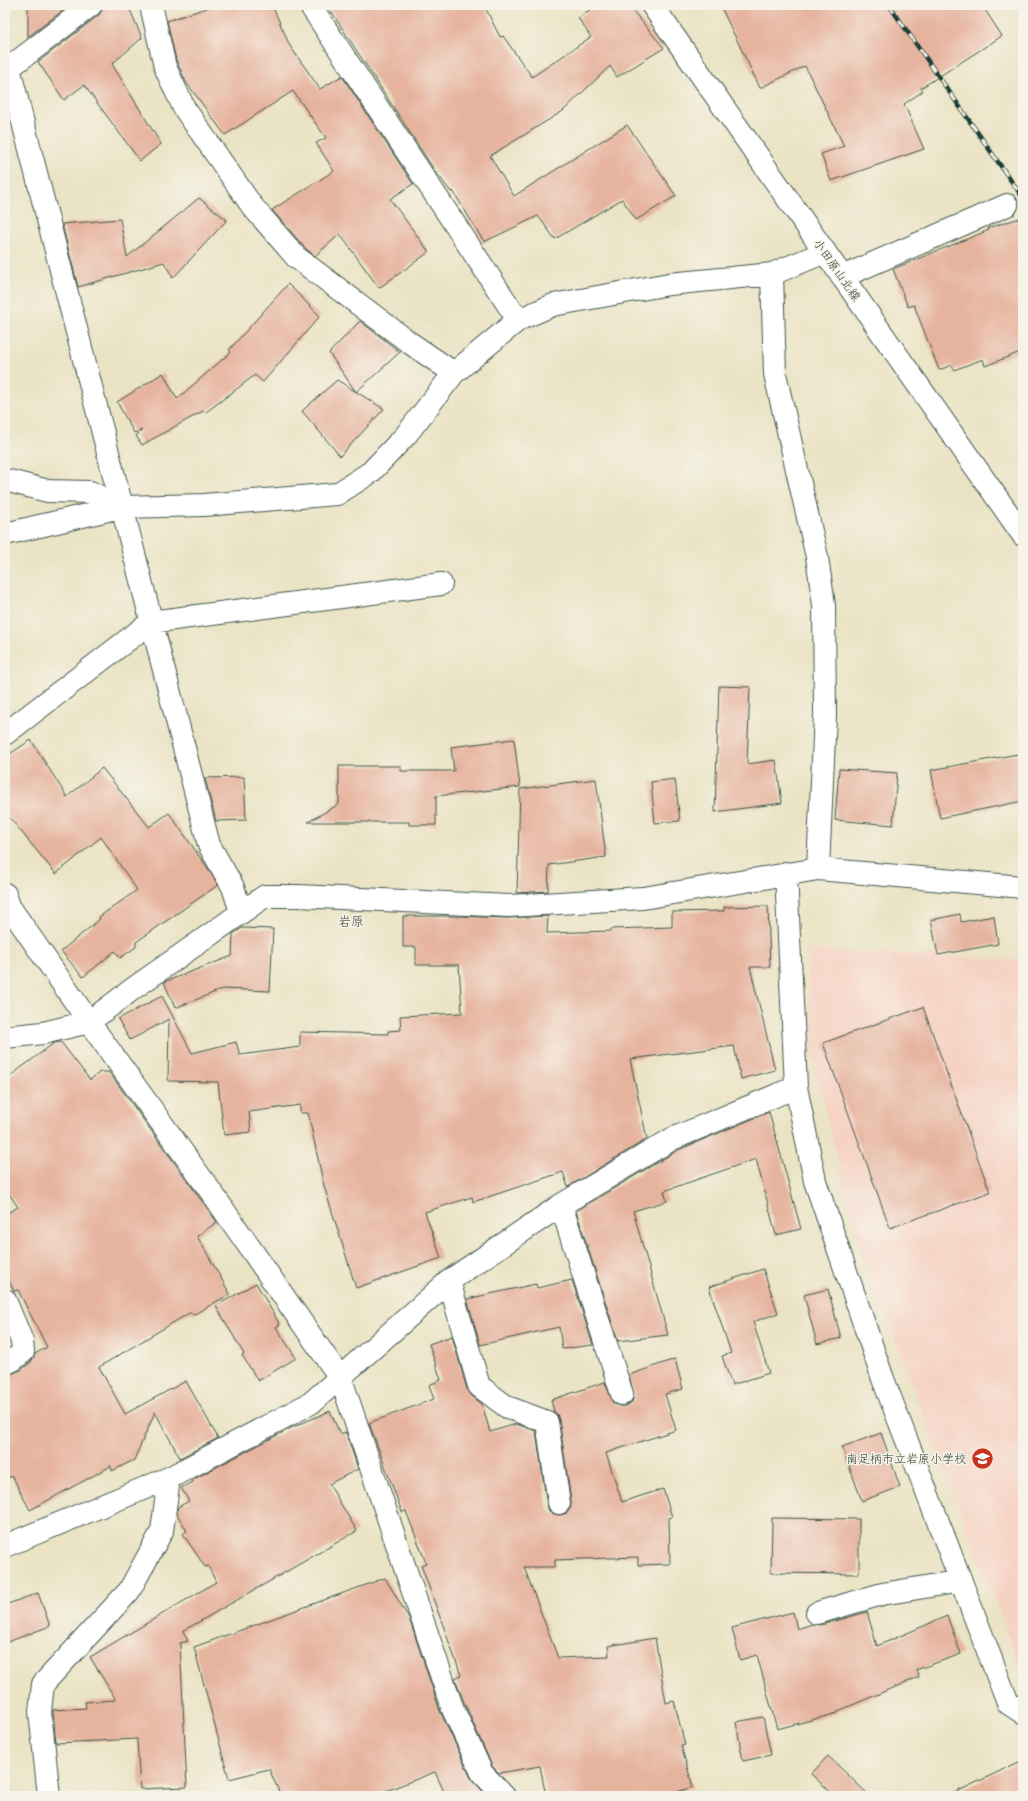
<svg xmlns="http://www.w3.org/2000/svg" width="1028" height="1801" font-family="'Patrick Hand','Klee One',sans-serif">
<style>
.built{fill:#f6d2c3}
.building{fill:#e6b39e}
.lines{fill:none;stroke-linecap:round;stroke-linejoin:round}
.minor-casing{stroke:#3d564a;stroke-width:24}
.major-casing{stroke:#3d564a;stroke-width:24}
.minor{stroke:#fff;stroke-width:22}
.major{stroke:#fff;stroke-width:22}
.rail-casing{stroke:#1f3d34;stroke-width:4.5}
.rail{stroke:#f7f3e8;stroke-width:3;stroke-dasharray:9;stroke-linecap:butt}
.labels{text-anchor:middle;stroke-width:3;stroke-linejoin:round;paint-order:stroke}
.street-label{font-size:12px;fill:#1f3d34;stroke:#f7f3e8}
.poi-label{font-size:12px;fill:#1f3d34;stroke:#f7f3e8;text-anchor:end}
.neighbourhood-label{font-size:13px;font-weight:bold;fill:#656659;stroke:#f7f3e8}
</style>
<rect width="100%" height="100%" fill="#f7f3e8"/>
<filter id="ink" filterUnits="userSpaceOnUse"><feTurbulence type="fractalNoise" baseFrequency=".025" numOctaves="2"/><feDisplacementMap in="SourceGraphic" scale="8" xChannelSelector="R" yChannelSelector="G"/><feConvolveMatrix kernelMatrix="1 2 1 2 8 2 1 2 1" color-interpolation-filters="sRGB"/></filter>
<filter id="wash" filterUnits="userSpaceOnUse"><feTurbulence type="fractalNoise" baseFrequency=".012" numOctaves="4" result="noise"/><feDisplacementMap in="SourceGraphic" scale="16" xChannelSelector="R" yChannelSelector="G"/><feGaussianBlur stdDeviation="0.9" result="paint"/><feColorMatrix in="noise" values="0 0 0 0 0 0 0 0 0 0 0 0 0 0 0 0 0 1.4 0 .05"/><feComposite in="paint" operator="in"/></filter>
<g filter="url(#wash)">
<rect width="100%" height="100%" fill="#eae3c4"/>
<path class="built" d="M 807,950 L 1023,960 L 1023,1674 L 858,1244 L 810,1048 Z"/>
<g id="blocks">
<path class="building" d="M 28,5 L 70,5 L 28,37 Z
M 103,5 L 128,5 L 142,38 L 112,64 L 161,144 L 140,161 L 84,85 L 64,100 L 38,62 L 99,15 L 102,10 Z
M 216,5 L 272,5 L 290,46 L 320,89 L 342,76 L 413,184 L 390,199 L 429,252 L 379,288 L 340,234 L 315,256 L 305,248 L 272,210 L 334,171 L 316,143 L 326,138 L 293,91 L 225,135 L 186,82 L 176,60 L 167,21 Z
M 327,5 L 484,5 L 500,37 L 503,36 L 532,77 L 591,37 L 578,18 L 597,5 L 628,5 L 664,48 L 617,77 L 610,66 L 563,111 L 490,156 L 514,196 L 627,125 L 676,196 L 636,220 L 622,199 L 555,239 L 538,216 L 484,242 L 453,191 L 451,192 L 435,171 Z
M 720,5 L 982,5 L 1002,36 L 921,88 L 923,91 L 904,104 L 924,149 L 831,181 L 821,154 L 844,146 L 805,66 L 760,88 Z
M 199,198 L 227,220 L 173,278 L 164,262 L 78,287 L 62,224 L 120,219 L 127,257 Z
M 1023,217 L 1023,351 L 985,366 L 983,359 L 954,370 L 952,365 L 939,370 L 914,305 L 908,307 L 893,269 L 989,230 L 988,228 Z
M 288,284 L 320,316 L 263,382 L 255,375 L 205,413 L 203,411 L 142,445 L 136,436 L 142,430 L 134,433 L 117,402 L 163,373 L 177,399 L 231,352 L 229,350 Z
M 360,321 L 400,352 L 356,392 L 329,353 Z
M 337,380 L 384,409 L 340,456 L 302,411 Z
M 719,686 L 750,687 L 747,764 L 776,760 L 782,803 L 715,812 Z
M 514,739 L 520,787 L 436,796 L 436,825 L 409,825 L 409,822 L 308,822 L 339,804 L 339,766 L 401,766 L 401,771 L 454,771 L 451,747 Z
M 31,740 L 67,797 L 102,768 L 149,827 L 169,813 L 207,867 L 218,885 L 136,942 L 136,947 L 120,958 L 115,951 L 83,977 L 61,951 L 100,919 L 99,917 L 137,890 L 101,837 L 56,874 L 5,812 L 5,757 Z
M 1023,753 L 1023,801 L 940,818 L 931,770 Z
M 839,769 L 897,773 L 893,825 L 835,820 Z
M 244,777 L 246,820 L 216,821 L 205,778 Z
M 596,779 L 606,857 L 549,865 L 548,891 L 517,893 L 520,789 Z
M 675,779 L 680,821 L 655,823 L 651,782 Z
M 768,906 L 770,967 L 750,967 L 775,1070 L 741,1079 L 734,1046 L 630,1059 L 647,1139 L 568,1187 L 563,1172 L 473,1202 L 472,1197 L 425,1212 L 441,1258 L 356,1288 L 324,1186 L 308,1113 L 300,1113 L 300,1105 L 249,1112 L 251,1132 L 224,1135 L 218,1082 L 168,1081 L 169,1019 L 130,1040 L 118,1019 L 162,996 L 192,1053 L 236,1042 L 240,1055 L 300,1047 L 300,1032 L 388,1034 L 388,1031 L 401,1030 L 400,1016 L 462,1013 L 459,965 L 416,965 L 416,947 L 403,947 L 403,916 L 459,916 L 508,918 L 548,916 L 547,933 L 611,931 L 611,929 L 672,927 L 672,912 L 724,911 L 724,907 Z
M 960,914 L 961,922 L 994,916 L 998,944 L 938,955 L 931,920 Z
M 242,928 L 273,929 L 270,991 L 223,989 L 175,1008 L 164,982 L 232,956 L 233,934 Z
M 923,1007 L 990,1192 L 890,1228 L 823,1043 Z
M 61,1042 L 90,1080 L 100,1072 L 109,1072 L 217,1222 L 197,1236 L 230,1294 L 193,1315 L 191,1312 L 99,1367 L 125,1414 L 186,1381 L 218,1438 L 180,1458 L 155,1412 L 134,1460 L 112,1471 L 111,1466 L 30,1510 L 12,1476 L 5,1479 L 5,1376 L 21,1370 L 31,1362 L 35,1354 L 47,1347 L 18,1290 L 14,1291 L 5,1273 L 5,1214 L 18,1207 L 5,1188 L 5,1080 L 54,1043 Z
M 769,1112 L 801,1229 L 776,1235 L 756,1159 L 664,1191 L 667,1201 L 633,1211 L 668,1335 L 618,1341 L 576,1211 L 678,1150 Z
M 763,1269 L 778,1313 L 753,1322 L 769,1373 L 732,1385 L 722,1356 L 731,1353 L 709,1287 Z
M 572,1280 L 593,1345 L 562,1349 L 559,1327 L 480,1345 L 467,1299 L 536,1284 L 537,1288 Z
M 256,1283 L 280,1325 L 276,1327 L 296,1358 L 258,1381 L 242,1355 L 244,1354 L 216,1306 Z
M 828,1289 L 841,1338 L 817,1344 L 804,1295 Z
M 452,1336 L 467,1389 L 472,1396 L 482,1404 L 490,1432 L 516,1424 L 536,1431 L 547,1505 L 549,1511 L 554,1514 L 560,1515 L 567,1513 L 571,1507 L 571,1501 L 559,1420 L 557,1414 L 553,1411 L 554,1411 L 551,1400 L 605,1382 L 613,1403 L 619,1406 L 626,1406 L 632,1402 L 634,1396 L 629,1375 L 675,1359 L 683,1389 L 665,1394 L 676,1430 L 606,1453 L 622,1502 L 663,1489 L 672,1517 L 669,1518 L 670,1564 L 638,1565 L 638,1557 L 555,1560 L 555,1567 L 524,1567 L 558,1658 L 609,1656 L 608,1646 L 655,1638 L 666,1703 L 674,1701 L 685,1745 L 681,1746 L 693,1787 L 664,1796 L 546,1796 L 540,1766 L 499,1773 L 492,1766 L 464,1702 L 455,1678 L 461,1675 L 421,1565 L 426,1563 L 406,1511 L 402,1512 L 369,1423 L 434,1399 L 429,1385 L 441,1380 L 429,1344 Z
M 330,1411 L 340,1434 L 346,1432 L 358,1469 L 329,1484 L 357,1531 L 183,1631 L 188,1641 L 180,1643 L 187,1787 L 140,1789 L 137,1739 L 56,1743 L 53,1710 L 86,1708 L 85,1702 L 116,1700 L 90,1657 L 216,1582 L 208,1566 L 205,1567 L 183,1534 L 187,1531 L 177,1514 L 178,1507 L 189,1501 L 181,1488 L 193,1482 L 192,1480 L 291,1428 Z
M 881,1433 L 900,1487 L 862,1501 L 842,1447 Z
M 772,1518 L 859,1519 L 859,1574 L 771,1573 Z
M 385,1578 L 409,1618 L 440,1711 L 471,1778 L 487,1796 L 446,1796 L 435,1772 L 373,1796 L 281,1796 L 269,1769 L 229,1779 L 194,1647 Z
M 38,1593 L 50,1626 L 5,1643 L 5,1605 Z
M 793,1612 L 797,1629 L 812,1624 L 821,1625 L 867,1612 L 877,1646 L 947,1616 L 961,1654 L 916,1670 L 919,1677 L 838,1711 L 838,1713 L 777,1729 L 757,1655 L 740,1660 L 732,1628 Z
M 763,1717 L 771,1755 L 743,1761 L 736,1722 Z
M 828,1756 L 870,1796 L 835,1796 L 811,1774 Z
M 1023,1760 L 1023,1796 L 948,1796 Z"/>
</g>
</g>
<g filter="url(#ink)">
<use href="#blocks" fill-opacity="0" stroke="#3d564a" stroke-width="1"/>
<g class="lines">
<defs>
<path id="minor" d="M 151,5 L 165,67 L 184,108 L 252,206 L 296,257 L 410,343 L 454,373
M 310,5 L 518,320
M 5,67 L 9,68 L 91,5
M 9,68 L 209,845 L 233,887 L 241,912
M 772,274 L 775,374 L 817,557 L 824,605 L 825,715 L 818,869
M 842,277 L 1007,205
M 5,480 L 48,491 L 90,492 L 121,507
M 5,534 L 121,507 L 204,505 L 337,494 L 371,472 L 406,435 L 454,373 L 518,320 L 553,305 L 669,284 L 772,274 L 825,252
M 5,734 L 151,622 L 441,584
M 786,873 L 796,1087 L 815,1181 L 883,1379 L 1008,1703 L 1023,1713
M 5,894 L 9,906 L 89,1022 L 214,1196 L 341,1379 L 452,1707 L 482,1773 L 504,1796
M 5,1037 L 43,1033 L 89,1022 L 134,988 L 265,896 L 298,896 L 509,906 L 643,898 L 818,869 L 1023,887
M 561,1205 L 622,1394
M 449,1281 L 479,1386 L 507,1407 L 547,1422 L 559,1503
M 5,1300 L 22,1341 L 23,1352 L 13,1360 L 5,1364
M 5,1546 L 169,1478 L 311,1403 L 449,1281 L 561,1205 L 672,1139 L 796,1087
M 817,1613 L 882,1594 L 961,1581
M 49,1796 L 40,1712 L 43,1684 L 129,1591 L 162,1531 L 169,1478"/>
<path id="major" d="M 652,5 L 1023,535"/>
</defs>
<use href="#minor" class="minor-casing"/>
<use href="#major" class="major-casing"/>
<use href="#minor" class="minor"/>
<use href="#major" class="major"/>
<defs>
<path id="rail" d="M 889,5 L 1023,198"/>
</defs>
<use href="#rail" class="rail-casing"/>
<use href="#rail" class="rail"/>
</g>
</g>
<defs>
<symbol id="school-disc" viewBox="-11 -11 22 22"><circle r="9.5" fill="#c8321e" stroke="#f7f3e8"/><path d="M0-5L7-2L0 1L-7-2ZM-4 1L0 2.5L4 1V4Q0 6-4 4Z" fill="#fff"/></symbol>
</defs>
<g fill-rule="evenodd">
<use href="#school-disc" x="970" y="1446" width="25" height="25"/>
</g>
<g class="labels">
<g class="street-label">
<text transform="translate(837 270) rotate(55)" y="4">小田原山北線</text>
</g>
<g class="poi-label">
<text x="966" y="1463">南足柄市立岩原小学校</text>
</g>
<g class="neighbourhood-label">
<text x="351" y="926">岩原</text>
</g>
</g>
<rect width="1028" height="1801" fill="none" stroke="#f7f3e8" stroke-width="20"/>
</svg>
